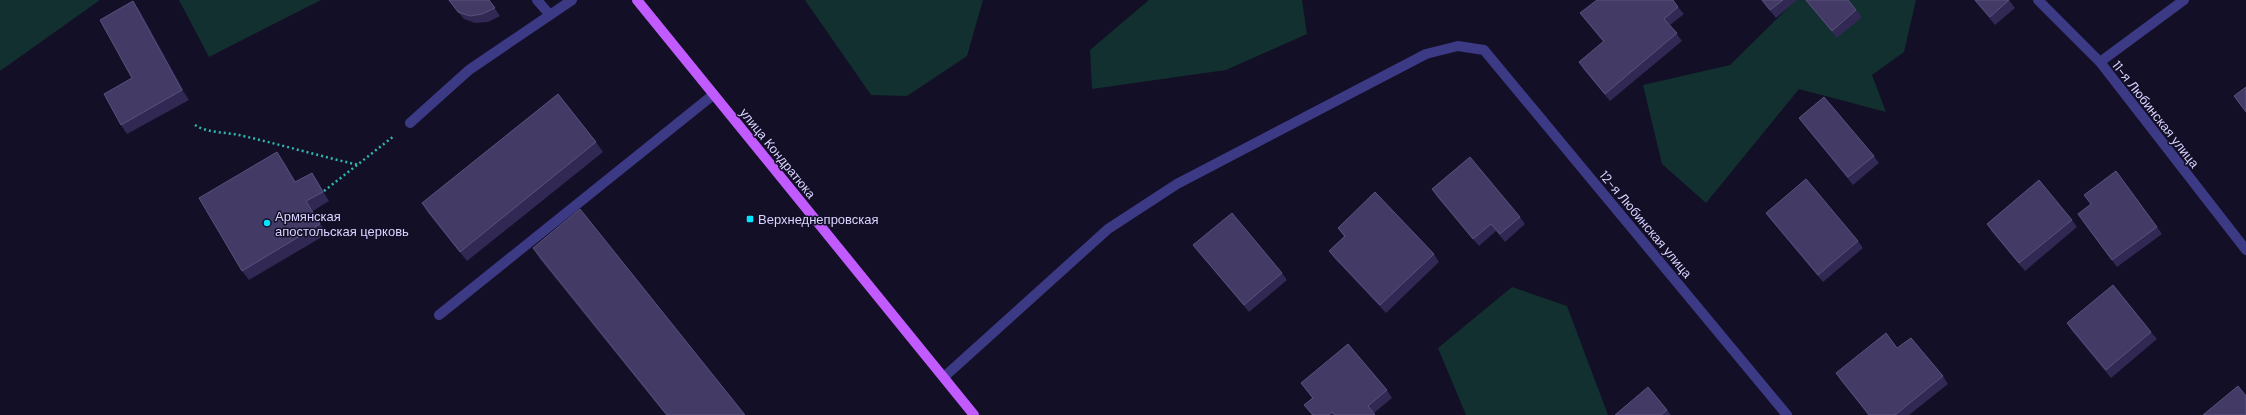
<svg xmlns="http://www.w3.org/2000/svg" width="2246" height="415" font-family="'DM Sans',sans-serif">
<style>
.green{fill:#12302f}
.lines{fill:none;stroke-linecap:round;stroke-linejoin:round}
.path{stroke:#2fb8b0;stroke-width:2.5;stroke-dasharray:2 3;stroke-linecap:butt}
.lane{stroke:#3d3a85;stroke-width:10}
.street{stroke:#3d3a85;stroke-width:10}
.primary{stroke:#c25bff;stroke-width:10}
.wall{fill:#312854}
.shaded-wall{fill:#1d163a}
.building{fill:#433a66;stroke:#5a527e}
.poi-dot{fill:#00e5ff;stroke:#130f26;stroke-width:1.5}
.labels{text-anchor:middle;stroke-width:3;stroke-linejoin:round;paint-order:stroke}
.street-label{font-size:13px;fill:#d9d4ff;stroke:#130f26}
.poi-label{font-size:13px;fill:#d9d4ff;stroke:#130f26;text-anchor:start}
</style>
<rect width="100%" height="100%" fill="#130f26"/>
<path class="green" d="M 0,0 L 100,0 L 0,71 Z
M 179,0 L 321,0 L 209,57 Z
M 805,0 L 983,0 L 967,56 L 907,96 L 871,95 Z
M 1149,0 L 1302,0 L 1307,34 L 1226,70 L 1092,89 L 1090,50 Z
M 1796,0 L 1916,0 L 1904,52 L 1872,75 L 1886,112 L 1799,89 L 1706,203 L 1662,164 L 1643,85 L 1730,65 Z
M 1512,287 L 1567,306 L 1608,415 L 1466,415 L 1438,348 Z"/>
<g class="lines">
<path class="path" d="M 195,125 C 207,133 225,132 239,135 C 279,144 319,156 359,165
M 324,191 L 394,136"/>
<path class="lane" d="M 537,0 L 550,15
M 410,123 L 469,70 L 572,0
M 439,315 L 713,95"/>
<path class="street" d="M 2038,0 L 2100,62 L 2246,250
M 2100,62 L 2184,0
M 944,377 L 1108,229 L 1177,184 L 1426,54 L 1458,46 L 1484,50 L 1787,415"/>
<path class="primary" d="M 637,0 L 974,415"/>
</g>
<path class="wall" d="M 448,0 L 489,0 L 500,16 L 488,22 L 475,23 L 464,19 Z
M 1761,0 L 1797,0 L 1776,18 Z
M 1805,0 L 1848,0 L 1862,17 L 1837,38 Z
M 1974,0 L 2009,0 L 2015,8 L 1995,25 Z
M 1678,7 L 1684,14 L 1670,25 L 1682,41 L 1610,101 L 1584,70 L 1579,62 L 1603,42 L 1586,21 L 1580,13 Z
M 140,11 L 189,100 L 127,134 L 121,125 L 132,78 Z
M 1799,118 L 1874,156 L 1879,163 L 1853,185 L 1804,125 Z
M 596,142 L 603,152 L 467,261 L 428,213 L 422,203 Z
M 284,162 L 296,182 L 312,173 L 318,182 L 329,201 L 313,211 L 327,234 L 249,280 L 242,271 Z
M 1432,189 L 1520,217 L 1525,224 L 1505,242 L 1496,231 L 1479,246 L 1437,197 Z
M 1766,213 L 1858,241 L 1863,248 L 1823,282 L 1771,220 Z
M 2072,220 L 2077,227 L 2025,271 L 1992,232 L 1987,224 Z
M 2083,222 L 2157,227 L 2162,234 L 2117,267 Z
M 1338,228 L 1434,254 L 1439,262 L 1386,313 L 1334,258 L 1329,251 L 1344,237 Z
M 1193,245 L 1282,273 L 1287,280 L 1249,312 L 1199,253 Z
M 533,248 L 745,415 L 666,415 L 540,259 Z
M 2067,323 L 2151,332 L 2157,339 L 2111,378 L 2072,331 Z
M 1897,348 L 1943,376 L 1948,384 L 1909,415 L 1869,415 L 1841,381 L 1836,373 Z
M 1301,383 L 1387,390 L 1392,398 L 1374,413 L 1375,415 L 1312,415 L 1304,405 L 1312,398 Z
M 1667,410 L 1671,415 L 1615,415 Z"/>
<path class="shaded-wall" d="M 133,1 L 140,11 L 189,100 L 182,90 Z
M 277,152 L 284,162 L 302,192 L 295,182 Z
M 312,173 L 318,182 L 329,201 L 323,192 Z
M 306,201 L 313,211 L 327,234 L 320,224 Z"/>
<path class="building" d="M 449,0 L 489,0 L 495,8 L 482,14 L 470,16 L 458,12 Z
M 1597,0 L 1673,0 L 1678,7 L 1664,19 L 1677,33 L 1605,94 L 1579,62 L 1604,41 L 1580,13 Z
M 1762,0 L 1783,0 L 1770,10 Z
M 1806,0 L 1848,0 L 1856,10 L 1832,31 Z
M 1975,0 L 2009,0 L 1990,17 Z
M 133,1 L 182,90 L 121,125 L 104,94 L 132,78 L 100,20 Z
M 2246,87 L 2246,112 L 2234,96 Z
M 558,94 L 596,142 L 460,252 L 422,203 Z
M 1824,97 L 1874,156 L 1848,177 L 1799,118 Z
M 277,152 L 295,182 L 312,173 L 323,192 L 306,201 L 320,224 L 242,271 L 199,198 Z
M 1470,157 L 1520,217 L 1500,234 L 1491,224 L 1473,239 L 1432,189 Z
M 2116,171 L 2157,227 L 2112,260 L 2078,214 L 2091,204 L 2084,195 Z
M 1806,179 L 1858,241 L 1818,275 L 1766,213 Z
M 2039,180 L 2072,220 L 2019,263 L 1987,224 Z
M 1375,192 L 1434,254 L 1380,305 L 1329,251 L 1345,236 L 1338,228 Z
M 580,209 L 745,415 L 667,415 L 533,248 Z
M 1232,213 L 1282,273 L 1244,305 L 1193,245 Z
M 2113,285 L 2151,332 L 2106,370 L 2067,323 Z
M 1886,333 L 1897,348 L 1911,338 L 1943,376 L 1895,415 L 1869,415 L 1836,373 Z
M 1348,344 L 1387,390 L 1368,406 L 1375,415 L 1335,415 L 1332,412 L 1328,415 L 1313,415 L 1304,405 L 1313,398 L 1301,383 Z
M 2238,386 L 2246,396 L 2246,415 L 2203,415 Z
M 1648,387 L 1667,410 L 1661,415 L 1615,415 Z"/>
<g class="poi-dot">
<rect x="746" y="215" width="8" height="8" rx="2"/>
<circle cx="267" cy="223" r="4"/>
</g>
<g class="labels">
<g class="street-label">
<text transform="translate(2156 114) rotate(52)" y="5">11-я Любинская улица</text>
<text transform="translate(778 153) rotate(51)" y="5">улица Кондратюка</text>
<text transform="translate(1646 224) rotate(50)" y="5">12-я Любинская улица</text>
</g>
<g class="poi-label">
<text x="275" y="221">Армянская<tspan x="275" dy="15">апостольская церковь</tspan></text>
<text x="758" y="224">Верхнеднепровская</text>
</g>
</g>
</svg>
